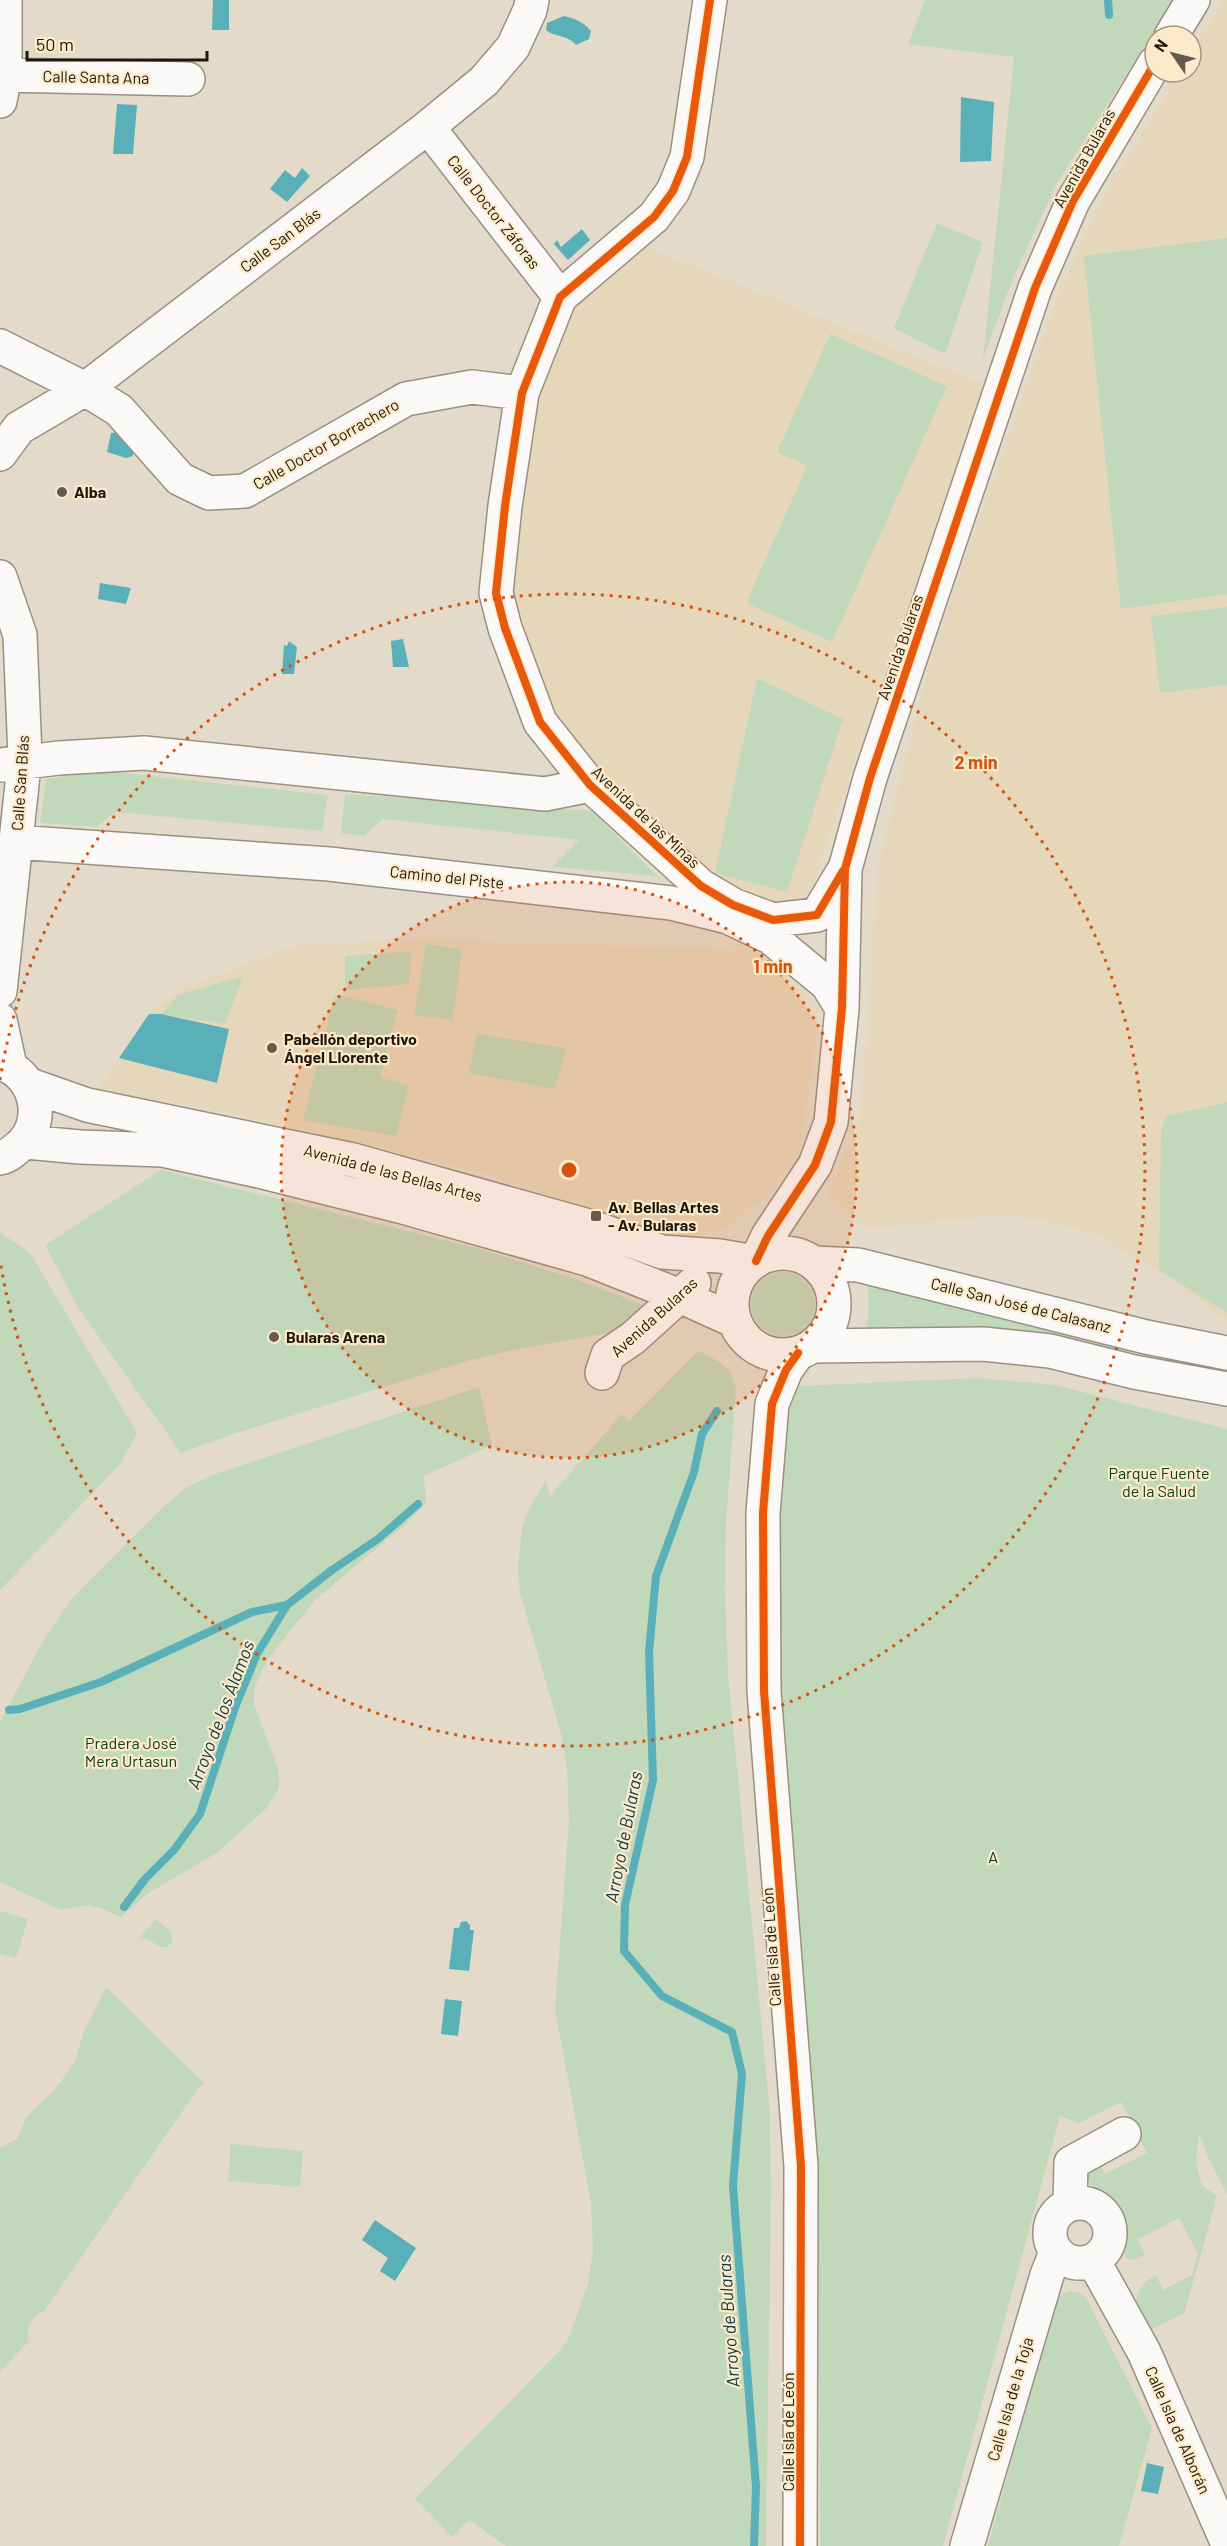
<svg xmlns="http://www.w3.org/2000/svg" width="1227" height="2546" font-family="Barlow,sans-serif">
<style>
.built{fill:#e7d7ba}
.green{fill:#c2d8ba}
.water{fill:#5ab0b8}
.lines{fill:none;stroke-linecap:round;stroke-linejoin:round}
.stream{stroke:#5ab0b8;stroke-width:8}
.minor-casing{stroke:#989083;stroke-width:36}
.minor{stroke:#fbf9f7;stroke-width:33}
.cycleway-casing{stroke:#fdeaca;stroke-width:11}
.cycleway{stroke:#e8590c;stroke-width:8}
.ring{fill:none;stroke:#d4520c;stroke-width:3;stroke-dasharray:3 6}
.poi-dot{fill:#635c4e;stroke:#fdeaca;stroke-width:2}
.labels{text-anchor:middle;stroke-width:4.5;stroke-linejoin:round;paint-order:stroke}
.street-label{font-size:16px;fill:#1e180c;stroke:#fdeaca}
.poi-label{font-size:16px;font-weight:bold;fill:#1e180c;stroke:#fdeaca;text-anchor:start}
.park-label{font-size:16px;fill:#093c18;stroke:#fdeaca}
.water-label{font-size:18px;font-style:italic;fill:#0b4048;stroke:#fdeaca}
.centre{fill:#d4520c;stroke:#fdeaca;stroke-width:3}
.ring-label{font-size:18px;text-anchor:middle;font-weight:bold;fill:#d4520c;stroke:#fdeaca;stroke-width:4.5;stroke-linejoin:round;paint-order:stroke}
</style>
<rect width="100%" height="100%" fill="#e4dac9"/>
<path class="built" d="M 1224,0 L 1227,0 L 1227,1320 L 1159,1270 L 1088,1231 L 1014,1215 L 921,1223 L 869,1230 L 827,1194 L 858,1126 L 868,1028 L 877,871 L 931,657 L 1059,292 L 1104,196 L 1180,72 L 1191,72 L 1191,53 Z
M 644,246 L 984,384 L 813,884 L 800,904 L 779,910 L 714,882 L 603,778 L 548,706 L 520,624 L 512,593 L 532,413 L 571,303 Z
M 404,939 L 759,951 L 820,1006 L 801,1148 L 769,1193 L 723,1229 L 680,1239 L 484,1173 L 198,1106 L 97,1091 L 146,1017 L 179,990 L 292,946 Z"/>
<path class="green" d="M 925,0 L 1174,0 L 1057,183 L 1012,281 L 983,359 L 1014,57 L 908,44 Z
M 937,223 L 983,242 L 945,354 L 894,328 Z
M 1227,238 L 1227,594 L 1121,609 L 1084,256 Z
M 830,334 L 947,386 L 832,642 L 746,603 L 807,466 L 777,452 Z
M 1227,607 L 1227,685 L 1160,693 L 1151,616 Z
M 757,678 L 843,719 L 787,892 L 715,873 Z
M 104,771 L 328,795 L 322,831 L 115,812 L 97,827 L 40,823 L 46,779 Z
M 345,794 L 592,811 L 657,876 L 552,867 L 579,840 L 383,819 L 364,836 L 341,833 Z
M 426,944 L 462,949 L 453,1020 L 414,1015 Z
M 411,951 L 409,984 L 345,990 L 345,956 Z
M 243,976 L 225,1024 L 161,1014 L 178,995 Z
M 335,994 L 398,1010 L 380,1077 L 409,1085 L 396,1136 L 303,1120 Z
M 477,1034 L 566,1048 L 555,1089 L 469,1073 Z
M 1227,1102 L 1227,1313 L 1159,1270 L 1161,1131 L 1166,1116 Z
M 161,1170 L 479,1249 L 573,1278 L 643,1305 L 623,1324 L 609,1333 L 522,1348 L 470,1360 L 230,1435 L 181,1453 L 79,1309 L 45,1245 Z
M 0,1232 L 31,1254 L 137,1433 L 121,1463 L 0,1590 Z
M751 1304a32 32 0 1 1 64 0a32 32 0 1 1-64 0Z
M 865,1276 L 1133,1346 L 1130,1358 L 864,1335 C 870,1314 870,1297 865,1276 Z
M 698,1351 C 717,1360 732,1366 736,1389 L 726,1522 L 725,1591 L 728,1674 L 769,2102 L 771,2184 L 766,2546 L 506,2546 L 469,2520 L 452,2537 L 415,2499 L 562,2348 L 569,2337 L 588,2284 L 593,2250 L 591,2203 L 555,2009 L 569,1821 L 567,1767 L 561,1734 L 520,1593 L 518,1569 L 522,1527 L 532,1503 L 546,1480 L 550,1496 L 622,1414 L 629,1421 Z
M 978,1378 L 1055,1385 L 1227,1429 L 1227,2194 L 1208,2157 L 1199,2133 L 1196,2162 L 1202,2185 L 1216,2195 L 1215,2204 L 1184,2313 L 1144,2333 C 1136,2309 1128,2290 1156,2275 L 1163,2290 L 1192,2275 L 1198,2254 L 1179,2218 L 1138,2239 L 1145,2255 L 1134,2260 L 1126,2258 C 1119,2245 1126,2228 1118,2210 C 1110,2194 1092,2191 1085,2176 L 1097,2158 L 1105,2174 L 1147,2153 L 1121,2102 L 1079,2123 L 1060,2116 L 943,2546 L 820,2546 L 819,2339 L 814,2142 L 800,1941 L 774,1636 L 777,1455 L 791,1389 L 798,1386 Z
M 479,1387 L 492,1445 L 424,1476 L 426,1503 L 408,1522 L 315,1600 L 269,1657 L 257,1681 L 254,1694 L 254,1705 L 279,1771 L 279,1788 L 266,1809 L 215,1854 L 147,1894 L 121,1917 L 100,1908 L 88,1905 L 61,1910 L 0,1882 L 0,1722 L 44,1639 L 74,1596 L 164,1506 L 187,1487 L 212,1475 Z
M 0,1911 L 28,1919 L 16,1958 L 0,1954 Z
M 156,1919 L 172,1933 L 172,1942 L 167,1947 L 160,1947 L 146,1938 L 141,1940 L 140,1937 Z
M 106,1987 L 205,2084 L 200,2086 L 44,2311 C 31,2317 26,2327 29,2341 L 0,2372 L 0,2148 L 18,2138 L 26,2117 L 55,2089 L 74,2064 L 84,2031 Z
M 231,2144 L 303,2151 L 300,2187 L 228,2181 Z
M 1069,2291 L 1080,2293 L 1086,2298 L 1152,2428 L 1119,2546 L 988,2546 L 1056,2301 L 1062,2294 Z"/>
<path class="water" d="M 213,0 L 229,0 L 229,30 L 212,30 Z
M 564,16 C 576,19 582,21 591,31 L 589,39 L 576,45 C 567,34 556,38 546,30 L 547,23 Z
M 961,97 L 994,102 L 991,161 L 960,162 Z
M 117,104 L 137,105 L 133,154 L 113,154 Z
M 302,168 L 310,176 L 287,202 L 270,189 L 285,170 L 295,178 Z
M 582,229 L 590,240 L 568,260 L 554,244 L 557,240 L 561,247 Z
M 121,432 L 133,451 L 133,456 L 126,458 L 107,452 L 111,433 Z
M 100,583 L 131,588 L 126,604 L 98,599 Z
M 403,639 L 409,667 L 393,667 L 391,641 Z
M 289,641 L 297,647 L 294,674 L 282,674 L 284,645 L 287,646 Z
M 149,1014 L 161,1014 L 229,1029 L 217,1083 L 119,1058 Z
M 466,1921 L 470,1925 L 470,1930 L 474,1930 L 469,1971 L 449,1969 L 454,1928 L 459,1928 L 461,1922 Z
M 445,1999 L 462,2001 L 458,2036 L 441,2034 Z
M 375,2220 L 416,2248 L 395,2281 L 380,2271 L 388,2258 L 362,2240 Z
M 1147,2463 L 1164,2467 L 1158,2494 L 1141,2491 Z"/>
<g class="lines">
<path class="stream" d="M 1108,0 L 1109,15
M 717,1411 L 702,1434 L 694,1472 L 656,1576 L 649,1652 L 653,1780 L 625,1905 L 624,1951 L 662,1996 L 732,2032 L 742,2074 L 733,2186 L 756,2487 L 754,2546
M 9,1710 L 20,1709 L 101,1682 L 252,1612 L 287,1605
M 124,1907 L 145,1879 L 174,1850 L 200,1814 L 236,1705 L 257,1654 L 287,1605 L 332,1570 L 378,1539 L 418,1504"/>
<defs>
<path id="minor" d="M 710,0 L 687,157 L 673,191 L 654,217 L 560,297 L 522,393 L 505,506 L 496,593 L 505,628 L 540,722 L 590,785 L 701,886 L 733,905 L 773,920 L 817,915 L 844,870
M 1171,36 L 1193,0
M 5,75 L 188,79
M 0,101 L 5,75 L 5,0
M 428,127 L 560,297
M 0,346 L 85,389 L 119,410 L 180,479 L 209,493 L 245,491 L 406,399 L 472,387 L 522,393
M 0,454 L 19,428 L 85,389 L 428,127 L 484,81 L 513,47 L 530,10 L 532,0
M 0,577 L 20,635 L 25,756 L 0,991
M 0,765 L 59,758 L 144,753 L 545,794 L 590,785
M 15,842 L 329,864 L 671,903 L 728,917 L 770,937 L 827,984 L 842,1008
M 0,1020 L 10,1066
M 0,1063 C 38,1074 48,1126 16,1149 C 11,1153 7,1157 0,1158
M 30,1085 L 87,1105 L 353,1160 L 592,1227 L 662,1252 L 720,1256 L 754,1262
M 26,1142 L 80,1147 L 162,1150 L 263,1172 L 403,1207 L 587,1259 L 680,1296 L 735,1321
M732 1304a51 51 0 1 1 102 0a51 51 0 1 1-102 0Z
M 756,1261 L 768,1236 L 815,1165 L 831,1122 L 842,1008 L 845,869 L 870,778 L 1035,288 L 1073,201 L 1155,63
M 814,1263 L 858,1265 L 1146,1337 L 1227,1353
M 813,1346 L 983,1344 L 1050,1351 L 1134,1372 L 1227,1389
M 798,1353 L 786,1370 L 772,1404 L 763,1513 L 764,1691 L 801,2166 L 800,2546
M 602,1373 L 608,1355 L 633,1338 L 694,1283
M1050 2233a30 30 0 1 1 60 0a30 30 0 1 1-60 0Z
M 1070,2204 L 1071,2163 L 1124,2134
M 1093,2260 L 1144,2352 L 1227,2542
M 967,2546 L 1047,2275 L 1056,2252"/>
</defs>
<use href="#minor" class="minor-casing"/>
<use href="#minor" class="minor"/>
<defs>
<path id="cycleway" d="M 710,0 L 687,157 L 673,191 L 654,217 L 560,297 L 522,393 L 505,506 L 496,593 L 505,628 L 540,722 L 590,785 L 701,886 L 733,905 L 773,920 L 817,915 L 843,871
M 756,1261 L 768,1236 L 815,1165 L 831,1122 L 842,1008 L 845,869 L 870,778 L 1035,288 L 1073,201 L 1155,63
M 798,1353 L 786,1370 L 772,1404 L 763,1513 L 764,1691 L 801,2166 L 800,2546"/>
</defs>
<use href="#cycleway" class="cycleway-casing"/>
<use href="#cycleway" class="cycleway"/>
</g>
<circle cx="569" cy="1170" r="288" fill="#d4520c" fill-opacity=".12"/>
<g class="ring">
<circle cx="569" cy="1170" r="288"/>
<path d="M0 1080A576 576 0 1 1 0 1260"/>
</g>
<g class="poi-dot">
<circle cx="62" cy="492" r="6"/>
<circle cx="272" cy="1048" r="6"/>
<rect x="590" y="1210" width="12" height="12" rx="3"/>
<circle cx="274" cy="1337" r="6"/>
</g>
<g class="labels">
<g class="street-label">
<text transform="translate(96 77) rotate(1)" y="6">Calle Santa Ana</text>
<text transform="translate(1084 158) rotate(-61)" y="6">Avenida Bularas</text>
<text transform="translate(494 212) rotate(52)" y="6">Calle Doctor Záforas</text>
<text transform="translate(280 240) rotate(-37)" y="6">Calle San Blás</text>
<text transform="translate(326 444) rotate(-30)" y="6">Calle Doctor Borrachero</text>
<text transform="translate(900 647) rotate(-71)" y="6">Avenida Bularas</text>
<text transform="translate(20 783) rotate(-86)" y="6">Calle San Blás</text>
<text transform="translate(646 817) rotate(43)" y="6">Avenida de las Minas</text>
<text transform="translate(447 877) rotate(6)" y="6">Camino del Piste</text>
<text transform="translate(393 1173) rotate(15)" y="6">Avenida de las Bellas Artes</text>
<text transform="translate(1021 1305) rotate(14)" y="6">Calle San José de Calasanz</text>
<text transform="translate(654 1317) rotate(-42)" y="6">Avenida Bularas</text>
<text transform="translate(771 1947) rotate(-94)" y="6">Calle Isla de León</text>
<text transform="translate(1010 2399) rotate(-74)" y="6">Calle Isla de la Toja</text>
<text transform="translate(1178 2430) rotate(66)" y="6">Calle Isla de Alborán</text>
<text transform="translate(788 2432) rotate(-90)" y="6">Calle Isla de León</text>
</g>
<g class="poi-label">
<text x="74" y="498">Alba</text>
<text x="284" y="1045">Pabellón deportivo<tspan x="284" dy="18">Ángel Llorente</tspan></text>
<text x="608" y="1213">Av. Bellas Artes<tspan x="608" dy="18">- Av. Bularas</tspan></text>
<text x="286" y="1343">Bularas Arena</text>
</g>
<g class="park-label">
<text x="1159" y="1479">Parque Fuente<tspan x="1159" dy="18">de la Salud</tspan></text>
<text x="131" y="1749">Pradera José<tspan x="131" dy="18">Mera Urtasun</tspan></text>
<text x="993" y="1863">A</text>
</g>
<g class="water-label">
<text transform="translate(221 1715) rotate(-69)" y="6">Arroyo de los Álamos</text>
<text transform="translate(624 1837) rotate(-79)" y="6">Arroyo de Bularas</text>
<text transform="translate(729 2321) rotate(-94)" y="6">Arroyo de Bularas</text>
</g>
</g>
<circle cx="569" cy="1170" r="9" class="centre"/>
<g class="ring-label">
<text x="976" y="769">2 min</text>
<text x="773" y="973">1 min</text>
</g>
<g transform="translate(1173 54) rotate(305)"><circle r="28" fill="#fdeaca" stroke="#a4967e" stroke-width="1.5"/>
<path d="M0-4.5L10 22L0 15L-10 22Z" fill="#635c4e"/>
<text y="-9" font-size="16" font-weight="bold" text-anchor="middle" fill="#1e180c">N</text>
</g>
<path d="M27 51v9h180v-9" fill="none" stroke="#1e180c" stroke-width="3"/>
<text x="36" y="51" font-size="18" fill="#1e180c" stroke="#fdeaca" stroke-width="4.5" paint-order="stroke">50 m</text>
</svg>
